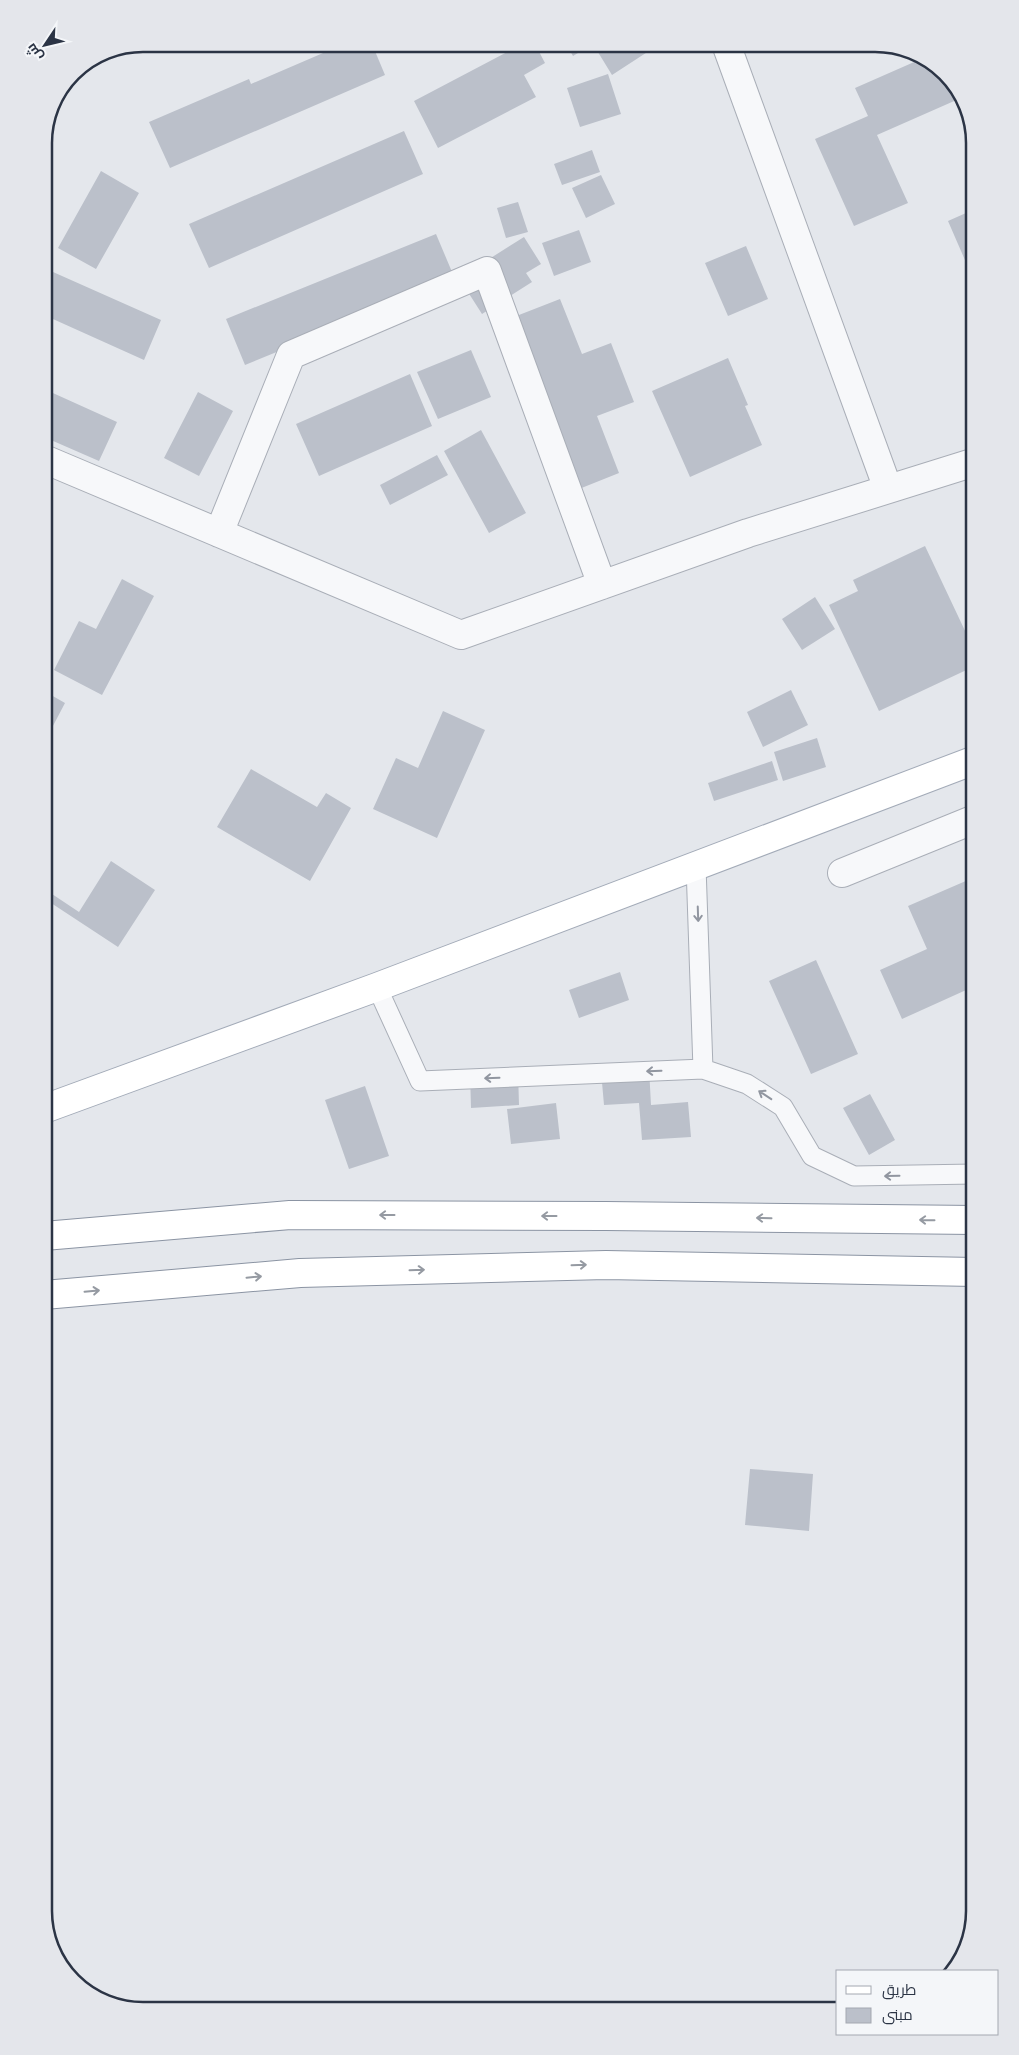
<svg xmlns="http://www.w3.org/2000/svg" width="1019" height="2055" font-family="'Roboto Condensed',Cairo,sans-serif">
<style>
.building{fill:#bbc0ca}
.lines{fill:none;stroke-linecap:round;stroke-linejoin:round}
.lane-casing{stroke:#a9aeb7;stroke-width:21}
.street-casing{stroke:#a9aeb7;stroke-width:30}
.primary-casing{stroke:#a3abb8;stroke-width:30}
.highway-casing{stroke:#8b94a3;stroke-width:30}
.lane{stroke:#f7f8fa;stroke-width:19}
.street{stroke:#f7f8fa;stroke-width:28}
.primary{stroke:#fff;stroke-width:28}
.highway{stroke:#fff;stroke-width:28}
.oneway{stroke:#9196a0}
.oneway2{stroke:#959aa2}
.rim{fill:none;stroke:#2b3445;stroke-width:2.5}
</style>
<rect width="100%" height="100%" fill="#e4e7ec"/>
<path class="building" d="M 344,44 L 372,44 L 385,75 L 170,168 L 149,122 L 249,79 L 251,84 Z
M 513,44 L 535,44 L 545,63 L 524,75 L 536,97 L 438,148 L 414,101 L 515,48 Z
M 566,44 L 648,44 L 652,49 L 612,75 L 593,44 L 573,56 Z
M 656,44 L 682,44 L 683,45 L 658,51 Z
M 921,59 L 936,64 L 961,98 L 877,135 L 908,203 L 854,226 L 815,139 L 868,116 L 855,88 Z
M 608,74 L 621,114 L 580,127 L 567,88 Z
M 404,131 L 423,174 L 209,268 L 189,224 Z
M 592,150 L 600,172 L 562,185 L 554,164 Z
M 101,171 L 139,193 L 96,269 L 58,248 Z
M 601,175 L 615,204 L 586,218 L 572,188 Z
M 518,202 L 528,232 L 506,238 L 497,208 Z
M 975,209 L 975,272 L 971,274 L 948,221 Z
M 579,230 L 591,262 L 554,276 L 542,243 Z
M 436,234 L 455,279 L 245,365 L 226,319 Z
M 524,237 L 541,264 L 526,273 L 532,282 L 482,314 L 459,278 Z
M 746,246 L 768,299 L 728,316 L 705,263 Z
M 44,268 L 161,320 L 144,360 L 44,315 Z
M 560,299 L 582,354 L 611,343 L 634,402 L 597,416 L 619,473 L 574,491 L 506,320 Z
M 471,350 L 491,397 L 438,419 L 417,372 Z
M 728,358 L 748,405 L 745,406 L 762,445 L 690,477 L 652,391 Z
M 410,374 L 432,426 L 319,476 L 296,424 Z
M 44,389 L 117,422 L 99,461 L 44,437 Z
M 198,392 L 233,411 L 199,476 L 164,458 Z
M 481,430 L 526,513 L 489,533 L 444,451 Z
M 437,455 L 448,475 L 390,505 L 380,485 Z
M 925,546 L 975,652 L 975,666 L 879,711 L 829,605 L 858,591 L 853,580 Z
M 122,579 L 154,596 L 102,695 L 54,670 L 79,621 L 96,629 Z
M 815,597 L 835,629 L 802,650 L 782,619 Z
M 791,690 L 808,725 L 763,747 L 747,712 Z
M 44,691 L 65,703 L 44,743 Z
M 443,711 L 485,730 L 437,838 L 373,809 L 396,758 L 418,768 Z
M 817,738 L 826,767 L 783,781 L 774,752 Z
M 772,761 L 778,780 L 714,801 L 708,783 Z
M 251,769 L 317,807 L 326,793 L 351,808 L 310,881 L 217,827 Z
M 111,861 L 155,890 L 118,947 L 48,901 L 52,894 L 79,912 Z
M 975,877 L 975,986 L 902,1019 L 880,970 L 927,949 L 908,906 Z
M 816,960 L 858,1054 L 811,1074 L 769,981 Z
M 620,972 L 629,1000 L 579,1018 L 569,990 Z
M 649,1068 L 651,1105 L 688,1102 L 691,1137 L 642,1140 L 639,1103 L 604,1105 L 601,1071 Z
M 518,1071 L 519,1105 L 471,1108 L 470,1073 Z
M 365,1086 L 389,1156 L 349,1169 L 325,1100 Z
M 870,1094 L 895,1140 L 869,1155 L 843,1108 Z
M 556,1103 L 560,1139 L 511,1144 L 507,1109 Z
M 750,1469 L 813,1474 L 809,1531 L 745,1525 Z"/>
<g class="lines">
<defs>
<path id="lane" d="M 696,866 L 703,1069
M 377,987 L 420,1081 L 703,1069 L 747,1084 L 783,1107 L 812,1156 L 854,1176 L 975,1174"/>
<path id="street" d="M 726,44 L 888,489
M 44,459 L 461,635 L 748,533 L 975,462
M 219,533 L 291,355 L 487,271 L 602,585
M 842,873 L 975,819"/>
<path id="primary" d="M 44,1109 L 377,987 L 975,760"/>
<path id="highway" d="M 44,1236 L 290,1215 L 606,1216 L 975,1220
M 44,1295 L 300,1273 L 606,1265 L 975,1272"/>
</defs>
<use href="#lane" class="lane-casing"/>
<use href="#street" class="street-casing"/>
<use href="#primary" class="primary-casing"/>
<use href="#highway" class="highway-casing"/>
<use href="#lane" class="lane"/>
<use href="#street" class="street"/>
<use href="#primary" class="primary"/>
<use href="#highway" class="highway"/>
</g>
<defs><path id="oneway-shaft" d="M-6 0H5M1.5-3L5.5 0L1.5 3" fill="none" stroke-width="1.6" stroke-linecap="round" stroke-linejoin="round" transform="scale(1.25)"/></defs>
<g class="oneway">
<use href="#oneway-shaft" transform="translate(698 914) rotate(88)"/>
<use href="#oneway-shaft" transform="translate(654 1071) rotate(178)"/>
<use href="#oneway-shaft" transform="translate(492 1078) rotate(178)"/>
<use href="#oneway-shaft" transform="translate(765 1095) rotate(-147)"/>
<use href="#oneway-shaft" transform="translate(892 1176) rotate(179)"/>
</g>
<g class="oneway2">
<use href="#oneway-shaft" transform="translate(387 1215) rotate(-180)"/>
<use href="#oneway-shaft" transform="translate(549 1216) rotate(-180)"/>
<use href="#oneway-shaft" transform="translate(764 1218) rotate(-179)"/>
<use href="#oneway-shaft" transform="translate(927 1220) rotate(-179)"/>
<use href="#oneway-shaft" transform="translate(579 1265) rotate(-2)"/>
<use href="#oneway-shaft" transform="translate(417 1270) rotate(-2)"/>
<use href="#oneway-shaft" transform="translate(254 1277) rotate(-5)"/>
<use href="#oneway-shaft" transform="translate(92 1291) rotate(-5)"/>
</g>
<path d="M0 0H1019V2055H0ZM143 52H875A91 91 0 0 1 966 143V1911A91 91 0 0 1 875 2002H143A91 91 0 0 1 52 1911V143A91 91 0 0 1 143 52Z" fill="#e4e6eb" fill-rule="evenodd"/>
<path class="rim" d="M143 52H875A91 91 0 0 1 966 143V1911A91 91 0 0 1 875 2002H143A91 91 0 0 1 52 1911V143A91 91 0 0 1 143 52Z"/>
<rect x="836" y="1970" width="162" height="65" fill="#f4f6f9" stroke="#a4a8b1"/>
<rect x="846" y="1986" width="25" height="8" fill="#ffffff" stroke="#a4a8b1"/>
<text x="882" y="1995" font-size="15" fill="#2b3445">طريق</text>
<rect x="846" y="2008" width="25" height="15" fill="#bbc0ca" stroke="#a4a8b1"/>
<text x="882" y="2020" font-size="15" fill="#2b3445">مبنى</text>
<g transform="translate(45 45) rotate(235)" stroke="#f4f6f9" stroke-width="4" paint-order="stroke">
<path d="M0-4L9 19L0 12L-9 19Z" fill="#2b3445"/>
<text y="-8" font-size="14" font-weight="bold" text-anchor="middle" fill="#2b3445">ش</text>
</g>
</svg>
